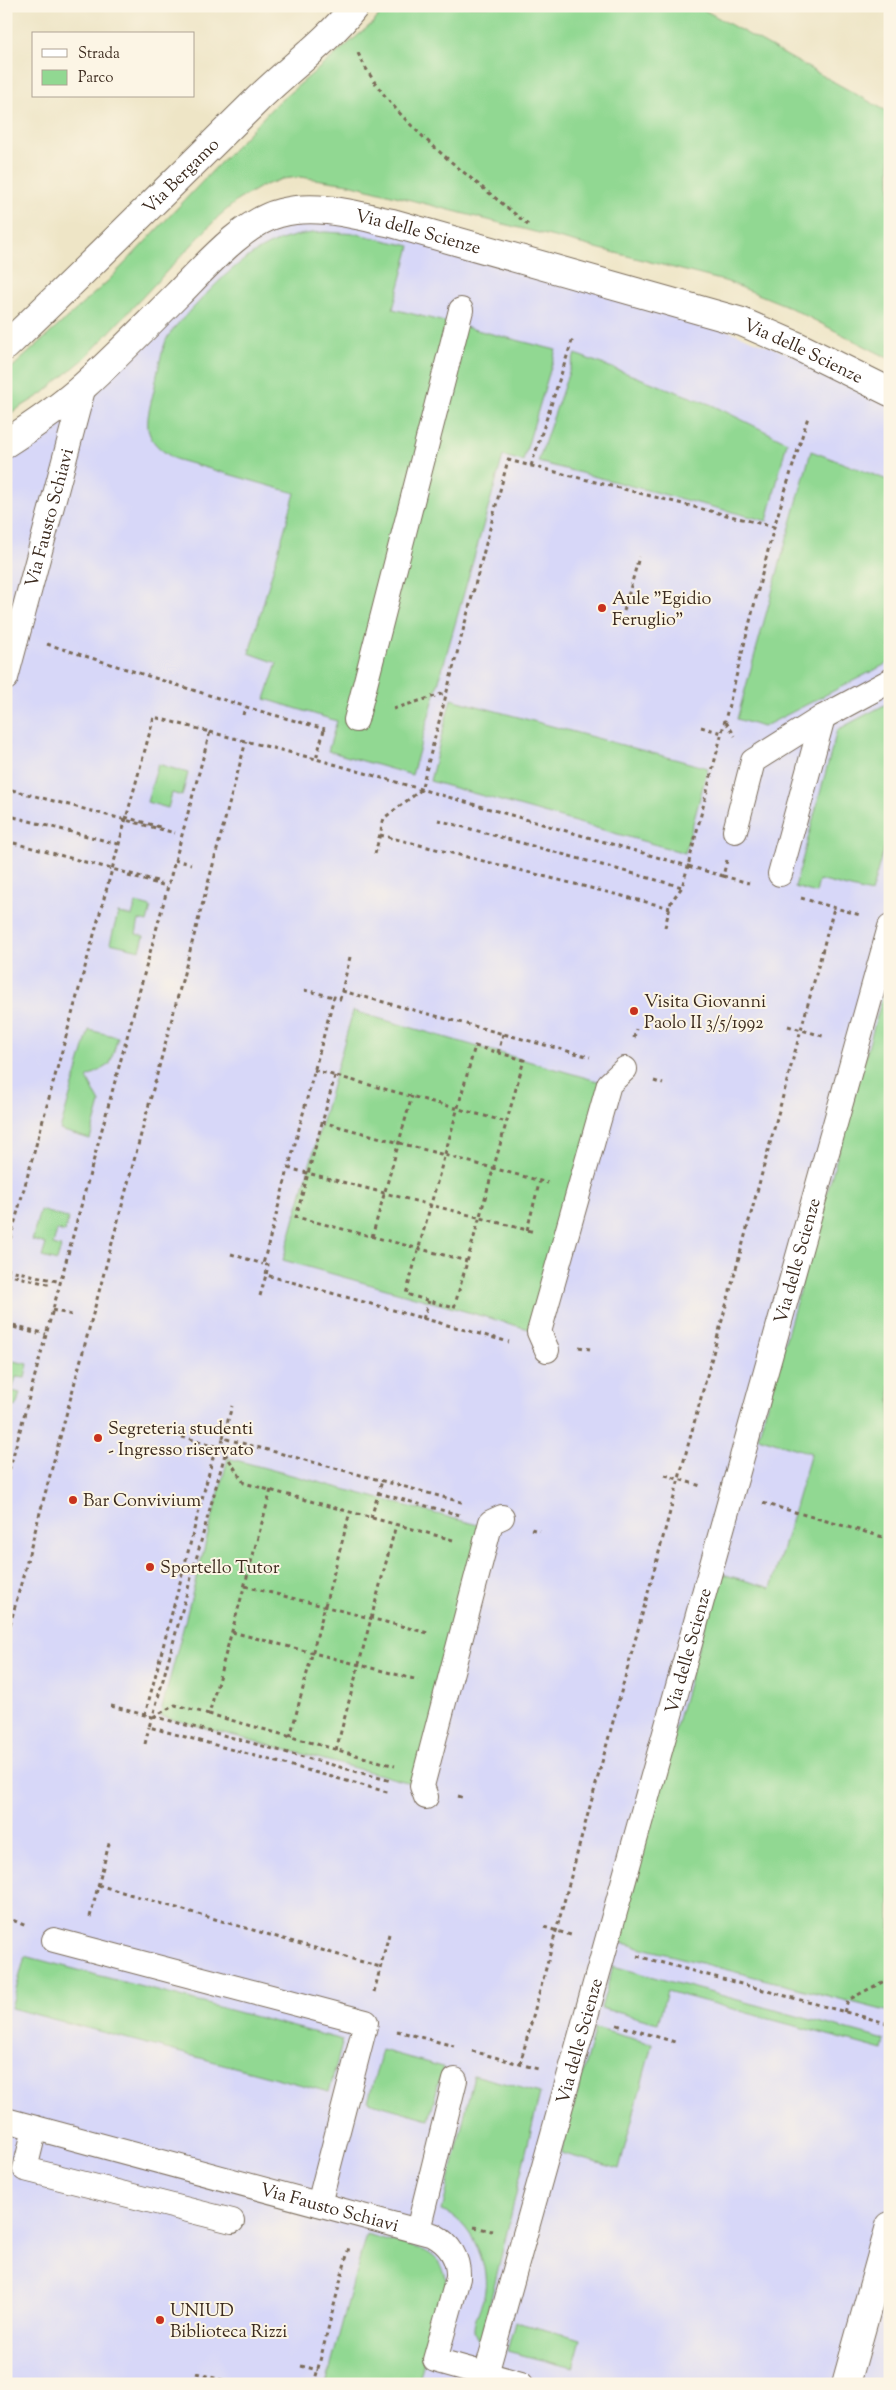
<svg xmlns="http://www.w3.org/2000/svg" width="896" height="2390" font-family="'Sorts Mill Goudy',serif">
<style>
.built{fill:#d7d7f8}
.green{fill:#91d892;stroke:#668158}
.lines{fill:none;stroke-linecap:round;stroke-linejoin:round}
.service-casing{stroke:#7a6b59;stroke-width:26}
.minor-casing{stroke:#7a6b59;stroke-width:30}
.tertiary-casing{stroke:#7a6b59;stroke-width:30}
.path{stroke:#7a6b59;stroke-width:3;stroke-dasharray:4 4;stroke-linecap:butt}
.service{stroke:#fff;stroke-width:24}
.minor{stroke:#fff;stroke-width:28}
.tertiary{stroke:#fff;stroke-width:28}
.poi-dot{fill:#c8321e;stroke:#fcf5e5;stroke-width:2}
.labels{text-anchor:middle;stroke-width:4;stroke-linejoin:round;paint-order:stroke}
.street-label{font-size:18px;fill:#3b2a1e;stroke:#fcf5e5}
.poi-label{font-size:18px;fill:#3b2a1e;stroke:#fcf5e5;text-anchor:start}
</style>
<rect width="100%" height="100%" fill="#fcf5e5"/>
<filter id="ink" filterUnits="userSpaceOnUse"><feTurbulence type="fractalNoise" baseFrequency=".02" numOctaves="2"/><feDisplacementMap in="SourceGraphic" scale="10" xChannelSelector="R" yChannelSelector="G"/><feConvolveMatrix kernelMatrix="1 2 1 2 8 2 1 2 1" color-interpolation-filters="sRGB"/></filter>
<filter id="wash" filterUnits="userSpaceOnUse"><feTurbulence type="fractalNoise" baseFrequency=".0096" numOctaves="4" result="noise"/><feDisplacementMap in="SourceGraphic" scale="20" xChannelSelector="R" yChannelSelector="G"/><feGaussianBlur stdDeviation="1.12" result="paint"/><feColorMatrix in="noise" values="0 0 0 0 0 0 0 0 0 0 0 0 0 0 0 0 0 1.4 0 .05"/><feComposite in="paint" operator="in"/></filter>
<g filter="url(#wash)">
<rect width="100%" height="100%" fill="#eee5c6"/>
<path class="built" d="M 306,209 L 591,279 L 890,392 L 890,2384 L 6,2384 L 6,443 L 214,258 Z"/>
<path class="green" d="M 386,6 L 697,6 L 890,113 L 890,359 L 785,305 L 728,282 L 349,184 L 300,177 L 282,179 L 260,187 L 238,200 L 219,216 L 84,359 L 42,394 L 6,416 L 6,373 L 109,280 L 274,106 L 374,22 Z
M 325,232 L 357,234 L 410,246 L 393,309 L 556,350 L 523,461 L 503,456 L 412,775 L 328,751 L 337,721 L 265,699 L 277,663 L 249,653 L 295,493 L 175,459 C 141,439 145,425 154,390 C 157,377 162,344 169,335 C 176,324 188,314 197,304 C 234,264 267,234 325,232 Z
M 575,354 L 712,405 L 787,442 L 767,521 L 538,462 Z
M 811,451 L 890,481 L 890,662 L 763,727 L 737,719 Z
M 451,699 L 708,768 L 685,853 L 430,781 Z
M 890,702 L 890,827 L 871,893 L 819,880 L 816,893 L 795,887 L 837,730 Z
M 158,764 L 188,773 L 182,796 L 172,793 L 168,808 L 147,802 Z
M 136,903 L 151,907 L 147,922 L 139,920 L 136,934 L 144,936 L 140,950 L 110,943 L 118,913 L 132,916 Z
M 890,970 L 890,2012 L 616,1941 L 719,1573 L 771,1588 L 811,1453 L 758,1437 Z
M 353,1011 L 608,1084 L 539,1332 L 283,1260 Z
M 89,1030 L 118,1037 L 110,1064 L 87,1078 L 100,1103 L 90,1139 L 60,1130 Z
M 40,1210 L 68,1218 L 65,1232 L 57,1230 L 53,1245 L 61,1247 L 57,1261 L 42,1257 L 46,1244 L 32,1240 Z
M 13,1361 L 28,1364 L 25,1378 L 16,1377 L 12,1391 L 20,1393 L 16,1407 L 6,1405 L 6,1372 L 10,1373 Z
M 228,1458 L 489,1528 L 422,1786 L 160,1716 Z
M 25,1956 L 343,2040 L 329,2092 L 11,2008 Z
M 613,1966 L 885,2040 L 883,2050 L 667,1991 L 658,2023 L 601,2008 Z
M 595,2028 L 652,2044 L 619,2169 L 561,2153 Z
M 382,2050 L 443,2067 L 429,2119 L 368,2102 Z
M 474,2075 L 540,2093 L 480,2345 C 479,2341 475,2335 474,2331 C 473,2320 484,2302 485,2290 C 489,2262 469,2219 442,2211 Z
M 366,2234 L 421,2249 C 436,2256 447,2267 446,2285 L 420,2376 L 445,2384 L 326,2384 Z
M 515,2322 L 581,2339 L 573,2368 L 507,2351 Z"/>
</g>
<g filter="url(#ink)">
<g class="lines">
<defs>
<g id="service">
<path id="s1" d="M 6,678 L 84,386"/>
<path d="M 356,720 L 461,310"/>
<path d="M 735,831 L 753,761 L 823,717 L 890,681"/>
<path d="M 780,874 L 823,717"/>
<path d="M 547,1350 L 539,1332 L 609,1084 L 625,1069"/>
<path d="M 426,1797 L 422,1786 L 491,1522 L 502,1517"/>
<path d="M 54,1940 L 366,2022 L 319,2204"/>
<path id="s2" d="M 6,2120 L 433,2235 C 450,2244 459,2259 458,2278 L 435,2360 L 521,2384"/>
<path d="M 35,2128 L 25,2169 L 232,2221"/>
<path d="M 418,2230 L 455,2080"/>
<path id="s3" d="M 486,2374 L 890,927"/>
</g>
<g id="minor">
<path id="s4" d="M 6,346 C 91,265 173,183 256,101 C 288,69 327,42 355,6"/>
</g>
<g id="tertiary">
<path id="s5" d="M 6,443 C 34,425 61,407 85,385 C 117,356 147,325 177,295 C 204,268 243,222 280,213 C 317,203 355,215 392,223 L 742,322 L 797,346 L 890,392"/>
<path d="M 846,2384 L 890,2226"/>
</g>
</defs>
<use href="#service" class="service-casing"/>
<use href="#minor" class="minor-casing"/>
<use href="#tertiary" class="tertiary-casing"/>
<path class="path" d="M 358,53 C 390,122 471,176 528,225
M 531,466 L 573,338
M 624,611 L 639,557
M 47,644 L 256,710 L 325,729
M 393,709 L 445,693
M 243,715 L 245,707
M 726,722 L 735,736
M 701,727 L 722,733
M 324,730 L 316,759 L 688,866 L 682,887 L 671,902 L 665,927
M 210,732 L 316,759
M 12,790 L 175,833
M 6,815 L 118,844
M 125,817 L 163,828
M 438,820 L 682,887
M 380,835 L 670,908
M 6,841 L 161,882
M 375,854 L 384,818 L 421,790 L 508,460 L 774,527
M 174,860 L 191,864
M 727,860 L 723,876 L 688,866 L 774,527 L 808,417
M 128,876 L 167,886
M 723,876 L 749,883
M 801,898 L 860,915
M 350,957 L 340,999 L 334,997 L 263,1264 L 268,1265 L 266,1275 L 509,1342
M 304,990 L 334,997
M 342,991 L 590,1057
M 788,1026 L 826,1037
M 634,1038 L 636,1029
M 475,1046 L 524,1060 L 454,1308 L 406,1294 Z
M 498,1053 L 503,1034
M 314,1070 L 507,1122
M 335,1076 L 296,1217 L 467,1261
M 654,1081 L 663,1084
M 322,1122 L 548,1183
M 288,1168 L 535,1232
M 527,1230 L 540,1180
M 372,1237 L 412,1096
M 6,1254 L 154,717 L 210,732 L 6,1482
M 231,1254 L 263,1264
M 6,1269 L 61,1282
M 6,1274 L 52,1285
M 260,1296 L 266,1275
M 52,1310 L 72,1315
M 423,1319 L 429,1301
M 6,1323 L 46,1334
M 6,1325 L 38,1334
M 579,1347 L 590,1349
M 182,1437 L 216,1446
M 223,1438 L 232,1406
M 221,1447 L 216,1446 L 145,1715 L 152,1717 L 149,1727 L 391,1793
M 225,1454 L 153,1716 L 391,1781
M 665,1475 L 701,1486
M 271,1490 L 209,1714 L 395,1766
M 378,1493 L 460,1515
M 763,1503 L 890,1539
M 371,1518 L 382,1481
M 531,1529 L 539,1531
M 453,1540 L 244,1483 L 221,1447 L 223,1438 L 465,1503
M 245,1586 L 428,1633
M 232,1632 L 418,1680
M 6,1640 L 246,741
M 111,1706 L 145,1715
M 153,1717 L 175,1705 L 209,1714
M 290,1737 L 350,1512
M 145,1744 L 149,1727
M 336,1750 L 396,1525
M 458,1796 L 465,1798
M 98,1885 L 380,1967
M 6,1917 L 26,1926
M 90,1917 L 110,1840
M 544,1927 L 574,1936
M 637,1956 L 890,2024
M 374,1992 L 389,1934
M 844,2012 L 848,2000 L 890,1978
M 617,2025 L 675,2042
M 397,2031 L 454,2046
M 472,2051 L 538,2069
M 520,2064 L 834,908
M 474,2227 L 492,2231
M 301,2366 L 318,2370
M 196,2373 L 237,2384
M 314,2384 L 349,2247"/>
<use href="#service" class="service"/>
<use href="#minor" class="minor"/>
<use href="#tertiary" class="tertiary"/>
</g>
</g>
<g class="poi-dot">
<circle cx="602" cy="608" r="5"/>
<circle cx="634" cy="1011" r="5"/>
<circle cx="98" cy="1438" r="5"/>
<circle cx="73" cy="1500" r="5"/>
<circle cx="150" cy="1567" r="5"/>
<circle cx="160" cy="2320" r="5"/>
</g>
<g class="labels">
<g class="street-label">
<text dy="6" stroke="none"><textPath href="#s4" startOffset="244">Via Bergamo</textPath></text>
<text dy="6" stroke="none"><textPath href="#s5" startOffset="501">Via delle Scienze</textPath></text>
<text dy="6" stroke="none"><textPath href="#s5" startOffset="905">Via delle Scienze</textPath></text>
<text dy="6" stroke="none"><textPath href="#s1" startOffset="166">Via Fausto Schiavi</textPath></text>
<text dy="6" stroke="none"><textPath href="#s3" startOffset="1156">Via delle Scienze</textPath></text>
<text dy="6" stroke="none"><textPath href="#s3" startOffset="751">Via delle Scienze</textPath></text>
<text dy="6" stroke="none"><textPath href="#s3" startOffset="346">Via delle Scienze</textPath></text>
<text dy="6" stroke="none"><textPath href="#s2" startOffset="335">Via Fausto Schiavi</textPath></text>
</g>
<g class="poi-label">
<text x="612" y="604">Aule "Egidio<tspan x="612" dy="21">Feruglio"</tspan></text>
<text x="644" y="1007">Visita Giovanni<tspan x="644" dy="21">Paolo II 3/5/1992</tspan></text>
<text x="108" y="1434">Segreteria studenti<tspan x="108" dy="21">- Ingresso riservato</tspan></text>
<text x="83" y="1506">Bar Convivium</text>
<text x="160" y="1573">Sportello Tutor</text>
<text x="170" y="2316">UNIUD<tspan x="170" dy="21">Biblioteca Rizzi</tspan></text>
</g>
</g>
<rect width="896" height="2390" fill="none" stroke="#fcf5e5" stroke-width="25"/>
<rect x="32" y="32" width="162" height="65" fill="#fcf5e5" stroke="#afa495"/>
<rect x="42" y="49" width="25" height="8" fill="#ffffff" stroke="#afa495"/>
<text x="78" y="58" font-size="15" fill="#3b2a1e">Strada</text>
<rect x="42" y="70" width="25" height="15" fill="#91d892" stroke="#afa495"/>
<text x="78" y="82" font-size="15" fill="#3b2a1e">Parco</text>
</svg>
